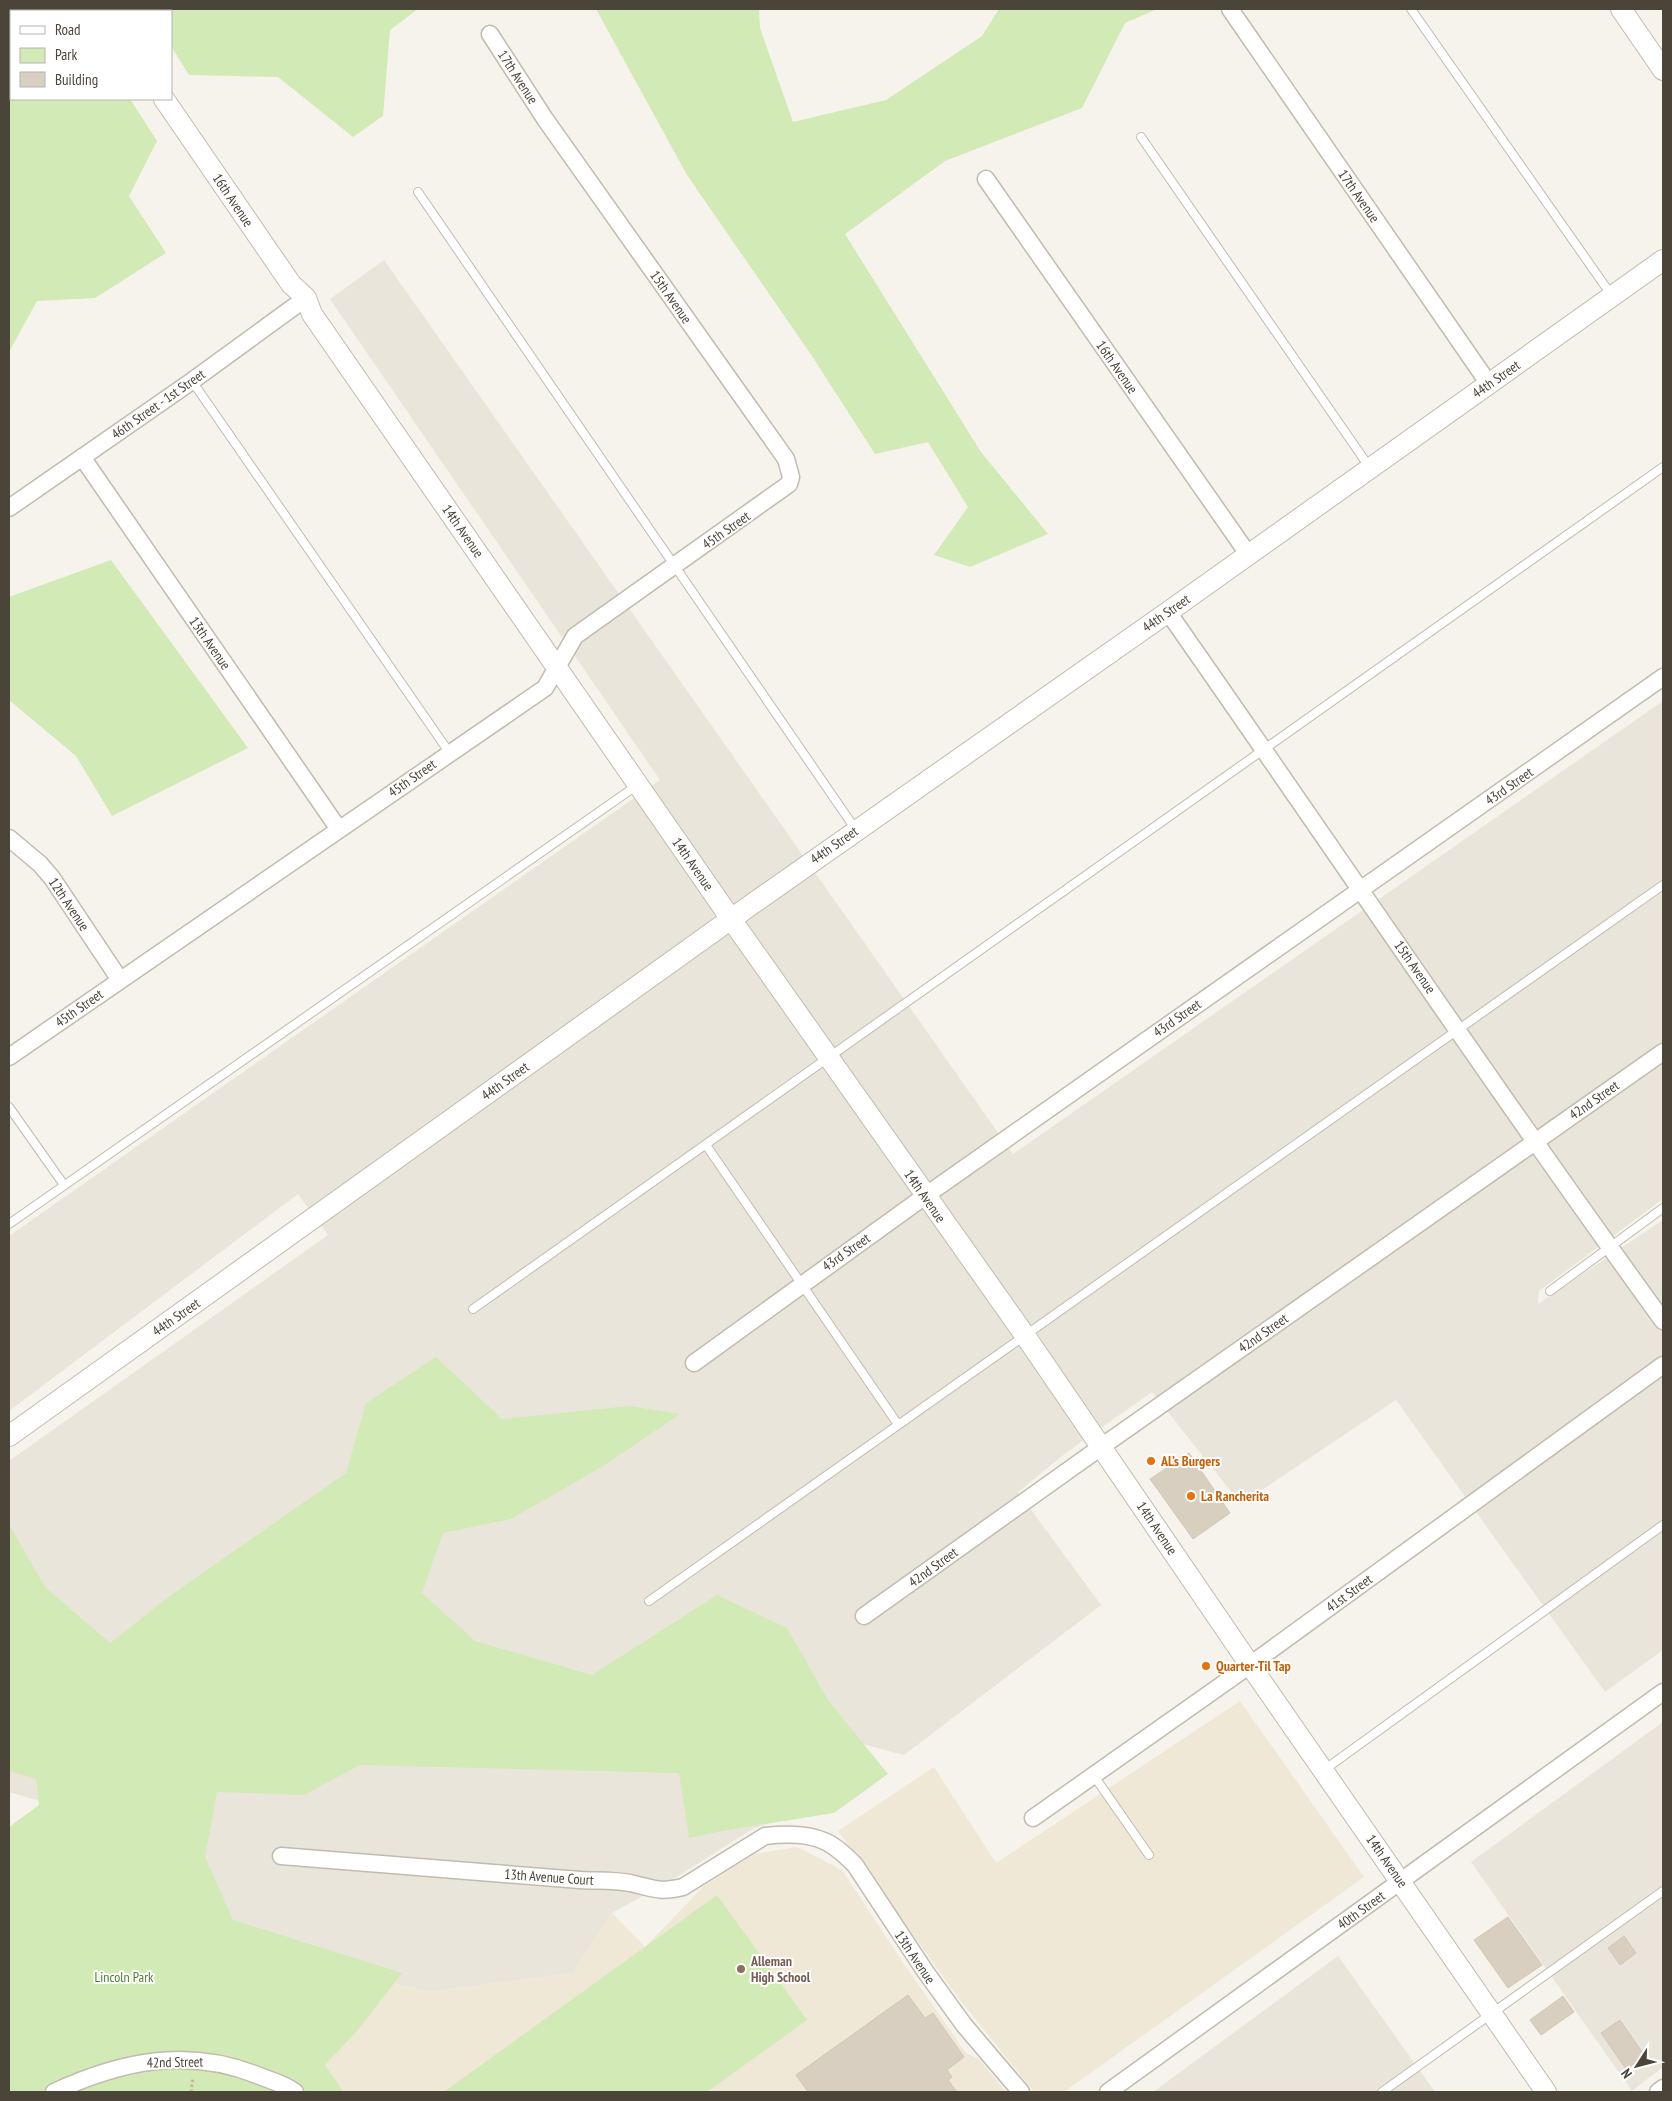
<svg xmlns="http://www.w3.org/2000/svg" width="1672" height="2101" font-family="'PT Sans Narrow',sans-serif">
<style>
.residential{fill:#eae5da}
.education{fill:#efe8d6}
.green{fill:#d2eab5}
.building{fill:#d8cfc1;stroke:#d3c7b4}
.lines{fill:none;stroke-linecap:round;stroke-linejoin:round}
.service-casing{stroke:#c2bbae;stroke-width:10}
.minor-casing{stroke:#c2bbae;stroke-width:19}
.tertiary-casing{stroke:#c2bbae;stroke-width:22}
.path{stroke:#c4b79f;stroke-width:3;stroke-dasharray:2.5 2.5;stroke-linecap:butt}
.service{stroke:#fff;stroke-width:8}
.minor{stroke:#fff;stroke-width:16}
.tertiary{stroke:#fff;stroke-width:20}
.food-dot{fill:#e8710a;stroke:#fff;stroke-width:2}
.education-dot{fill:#8d6e63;stroke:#fff;stroke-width:2}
.labels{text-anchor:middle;stroke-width:4;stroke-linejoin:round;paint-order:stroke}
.street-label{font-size:14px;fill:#4b4439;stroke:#fff}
.food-label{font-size:14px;font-weight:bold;fill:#c56008;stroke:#fff;text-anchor:start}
.education-label{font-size:14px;font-weight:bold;fill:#785e54;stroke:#fff;text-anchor:start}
.park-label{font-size:14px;fill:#4a7f2a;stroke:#fff}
</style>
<rect width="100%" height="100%" fill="#f6f3ec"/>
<path class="residential" d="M 384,260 L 1013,1154 L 1663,701 L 1663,1199 L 1539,1291 L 1538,1304 L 1663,1220 L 1663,1650 L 1605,1692 L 1396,1400 L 1241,1504 L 1152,1392 L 1067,1452 L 1018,1492 L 1101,1605 L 904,1755 L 727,1708 L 799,1814 L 754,1828 L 672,1880 L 612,1913 L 573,1973 L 428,1992 L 243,1945 L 43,1802 L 9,1792 L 9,1461 L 328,1235 L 298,1194 L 9,1411 L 9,1236 L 660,780 L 330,299 Z
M 1663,1722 L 1663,2067 L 1632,2091 L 1471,1862 Z
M 1338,1956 L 1435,2092 L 1153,2092 Z"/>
<path class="education" d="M 1240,1701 L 1364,1877 L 1064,2092 L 1034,2092 L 960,2000 L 838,1831 L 934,1767 L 996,1863 Z
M 797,1847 L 842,1870 L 904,1964 L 966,2053 L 979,2059 L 1006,2092 L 344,2092 L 243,1945 L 428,1992 L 573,1973 L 612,1913 L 645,1947 L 703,1887 L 732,1868 L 755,1854 Z"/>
<path class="green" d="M 12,9 L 73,9 L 74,11 L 14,11 Z
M 148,9 L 418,9 L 390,30 L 383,116 L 353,137 L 278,77 L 189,75 L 171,46 L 171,11 L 149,11 Z
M 596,9 L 759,9 L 760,28 L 793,122 L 886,100 L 982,36 L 999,9 L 1157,9 L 1125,23 L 1082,108 L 945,161 L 845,234 L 981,452 L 1048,534 L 970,567 L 934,555 L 968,507 L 928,442 L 875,454 L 812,356 L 687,175 Z
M 11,69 L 11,99 L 130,99 L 157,141 L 129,196 L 166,253 L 95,298 L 37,301 L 9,352 L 9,73 Z
M 111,560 L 248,748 L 112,816 L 76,756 L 9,700 L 9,597 Z
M 436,1357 L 502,1419 L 629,1406 L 680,1414 L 605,1465 L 511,1519 L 443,1533 L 422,1593 L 475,1641 L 592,1675 L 717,1595 L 787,1628 L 828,1700 L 888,1774 L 834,1813 L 727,1830 L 689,1838 L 679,1773 L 360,1765 L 304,1795 L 217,1792 L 205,1857 L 233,1920 L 402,1973 L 357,2031 L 325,2065 L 344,2092 L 9,2092 L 9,1827 L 39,1805 L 36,1779 L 9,1771 L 9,1524 L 45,1587 L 110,1643 L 171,1595 L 346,1473 L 366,1403 Z
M 717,1895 L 807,2020 L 707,2092 L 446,2092 L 445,2091 Z"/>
<path class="building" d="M 1189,1453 L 1230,1513 L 1193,1539 L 1150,1479 Z
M 1508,1917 L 1542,1965 L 1508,1988 L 1474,1940 Z
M 1624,1936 L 1636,1953 L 1620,1965 L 1608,1948 Z
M 908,1995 L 925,2018 L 933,2013 L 964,2057 L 947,2070 L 952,2077 L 948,2080 L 957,2092 L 808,2092 L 796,2075 Z
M 1563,1996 L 1574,2012 L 1541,2035 L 1530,2020 Z
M 1620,2020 L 1645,2056 L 1626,2069 L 1601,2033 Z"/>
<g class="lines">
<defs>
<path id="service" d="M 1411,9 L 1612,296
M 1141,137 L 1370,468
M 418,192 L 856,830
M 192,381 L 449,752
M 9,1107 L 64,1185
M 706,1145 L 897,1423
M 9,1224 L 636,786
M 1550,1291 L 1663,1208
M 473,1309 L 1663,467
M 649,1601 C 985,1360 1326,1125 1663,885
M 1324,1770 L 1663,1525
M 1094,1776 L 1149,1855
M 1382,2092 L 1663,1891"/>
<path id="minor" d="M 1230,9 L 1489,384
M 986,179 L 1248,554
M 82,457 L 338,828
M 9,508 L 192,381 L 306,298
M 1168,612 C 1333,848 1494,1088 1663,1321
M 9,838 L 40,864 L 52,878 L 120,980
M 9,1057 L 545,688 L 575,636 L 789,484 L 791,477 L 786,459 L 545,119 L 490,34
M 694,1363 L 925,1196 L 1663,677
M 864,1616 L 1101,1447 L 1663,1052
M 1033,1818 L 1250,1665 L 1663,1365
M 281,1856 L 580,1880 C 596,1881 613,1880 630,1883 C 653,1888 659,1893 683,1887 L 765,1836 C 783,1834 807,1833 824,1841 C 836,1846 846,1856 855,1865 L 925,1971 L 964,2025 L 1021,2092
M 54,2092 C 121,2061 187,2047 257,2075 C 269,2080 285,2084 295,2092
M 1108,2092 L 1663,1692
M 1658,2092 L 1663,2088"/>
<path id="tertiary" d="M 103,9 L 105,11
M 1621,9 L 1663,70
M 164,99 L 291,284 L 306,298 L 312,314 L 731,919 L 1024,1334 L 1250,1665 L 1546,2092
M 9,1436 L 731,919 L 1168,612 L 1663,260"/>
</defs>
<use href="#service" class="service-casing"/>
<use href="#minor" class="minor-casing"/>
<use href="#tertiary" class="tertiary-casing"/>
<path class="path" d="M 191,2092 L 193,2078"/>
<use href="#service" class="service"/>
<use href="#minor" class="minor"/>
<use href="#tertiary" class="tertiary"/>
</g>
<g class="food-dot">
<circle cx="1151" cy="1461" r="5"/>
<circle cx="1191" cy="1496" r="5"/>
<circle cx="1206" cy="1666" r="5"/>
</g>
<circle class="education-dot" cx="741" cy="1969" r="5"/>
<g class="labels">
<g class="street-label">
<text transform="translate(518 77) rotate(57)" y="5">17th Avenue</text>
<text transform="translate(1359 196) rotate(55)" y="5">17th Avenue</text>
<text transform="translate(233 200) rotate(56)" y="5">16th Avenue</text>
<text transform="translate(671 297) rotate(55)" y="5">15th Avenue</text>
<text transform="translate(1117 367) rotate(55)" y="5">16th Avenue</text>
<text transform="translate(1496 379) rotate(-35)" y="5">44th Street</text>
<text transform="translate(158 404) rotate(-35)" y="5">46th Street - 1st Street</text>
<text transform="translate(726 530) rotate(-35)" y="5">45th Street</text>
<text transform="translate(463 531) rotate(55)" y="5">14th Avenue</text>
<text transform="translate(1166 613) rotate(-35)" y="5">44th Street</text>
<text transform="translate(210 643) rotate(55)" y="5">13th Avenue</text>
<text transform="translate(412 778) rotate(-35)" y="5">45th Street</text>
<text transform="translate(1509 786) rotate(-35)" y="5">43rd Street</text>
<text transform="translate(834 845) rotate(-35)" y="5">44th Street</text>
<text transform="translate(693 864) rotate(55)" y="5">14th Avenue</text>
<text transform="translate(69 904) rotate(56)" y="5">12th Avenue</text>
<text transform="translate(1415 967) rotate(55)" y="5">15th Avenue</text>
<text transform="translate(79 1008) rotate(-35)" y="5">45th Street</text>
<text transform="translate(1177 1018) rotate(-35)" y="5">43rd Street</text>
<text transform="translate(505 1081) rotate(-36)" y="5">44th Street</text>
<text transform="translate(1594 1100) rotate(-35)" y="5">42nd Street</text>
<text transform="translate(925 1196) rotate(55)" y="5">14th Avenue</text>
<text transform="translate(846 1252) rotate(-35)" y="5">43rd Street</text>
<text transform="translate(176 1317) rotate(-35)" y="5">44th Street</text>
<text transform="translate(1263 1333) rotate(-35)" y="5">42nd Street</text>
<text transform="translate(1157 1528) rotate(56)" y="5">14th Avenue</text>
<text transform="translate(933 1567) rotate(-36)" y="5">42nd Street</text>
<text transform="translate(1349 1593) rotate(-36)" y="5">41st Street</text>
<text transform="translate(1387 1861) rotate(55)" y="5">14th Avenue</text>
<text transform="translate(549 1877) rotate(4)" y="5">13th Avenue Court</text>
<text transform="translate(1361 1910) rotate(-36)" y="5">40th Street</text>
<text transform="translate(915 1957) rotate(56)" y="5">13th Avenue</text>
<text transform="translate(175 2062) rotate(-1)" y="5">42nd Street</text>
</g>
<g class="food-label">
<text x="1161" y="1466">AL’s Burgers</text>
<text x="1201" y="1501">La Rancherita</text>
<text x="1216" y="1671">Quarter-Til Tap</text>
</g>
<g class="education-label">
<text x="751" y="1966">Alleman<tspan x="751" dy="16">High School</tspan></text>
</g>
<g class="park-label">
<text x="124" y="1982">Lincoln Park</text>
</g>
</g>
<rect width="1672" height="2101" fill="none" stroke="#4b4439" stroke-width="20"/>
<rect x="10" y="10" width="162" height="90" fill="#ffffff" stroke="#b7b4b0"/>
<rect x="20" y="26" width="25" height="8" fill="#ffffff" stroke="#b7b4b0"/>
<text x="55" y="35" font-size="15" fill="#4b4439">Road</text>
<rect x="20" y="48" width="25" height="15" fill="#d2eab5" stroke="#b7b4b0"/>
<text x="55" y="60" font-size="15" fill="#4b4439">Park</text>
<rect x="20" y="72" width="25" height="15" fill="#d8cfc1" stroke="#b7b4b0"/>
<text x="55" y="85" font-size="15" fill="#4b4439">Building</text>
<g transform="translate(1637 2066) rotate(234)" stroke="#ffffff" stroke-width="4" paint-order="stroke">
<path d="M0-4L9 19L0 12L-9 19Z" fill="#4b4439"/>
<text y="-8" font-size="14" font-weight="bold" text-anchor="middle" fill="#4b4439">N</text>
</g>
</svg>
